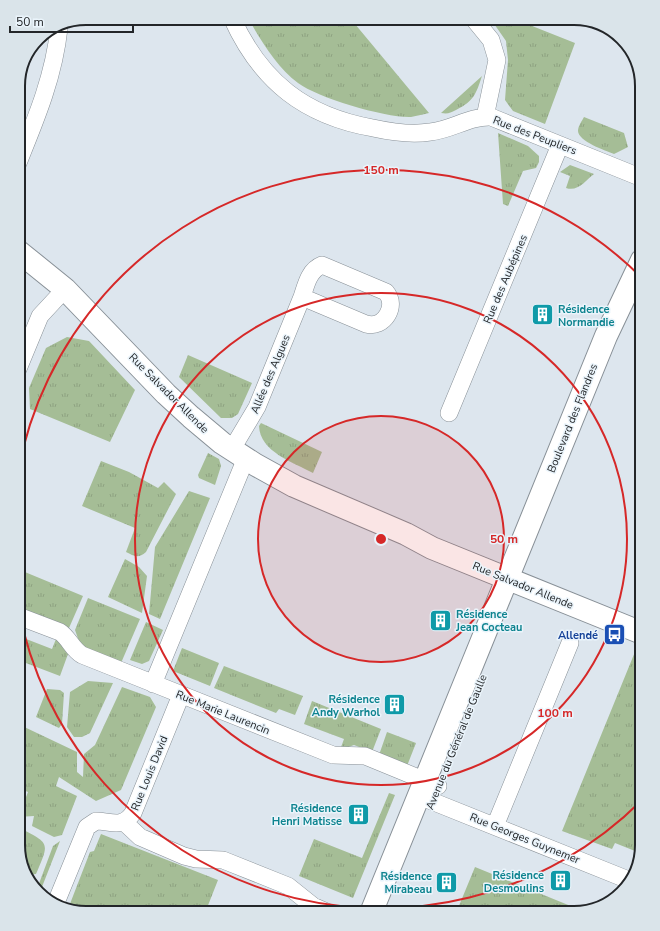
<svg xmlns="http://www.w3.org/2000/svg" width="660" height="931" font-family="'Nunito Sans',sans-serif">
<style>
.grass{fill:url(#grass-tufts)}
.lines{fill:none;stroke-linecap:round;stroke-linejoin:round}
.street-casing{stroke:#889097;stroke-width:18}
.secondary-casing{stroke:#889097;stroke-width:24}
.street{stroke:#fff;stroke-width:17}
.secondary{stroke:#fff;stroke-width:22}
.ring{fill:none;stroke:#d62828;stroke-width:2}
.labels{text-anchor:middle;stroke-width:3;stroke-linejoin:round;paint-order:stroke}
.street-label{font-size:11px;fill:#232629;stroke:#eaf4fb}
.culture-label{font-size:11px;font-weight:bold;fill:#0d838f;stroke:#eaf4fb;text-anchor:end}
.transit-label{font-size:11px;font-weight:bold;fill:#164399;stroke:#eaf4fb;text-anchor:end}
.rim{fill:none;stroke:#232629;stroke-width:2}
.centre{fill:#d62828;stroke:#eaf4fb;stroke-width:2}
.ring-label{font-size:12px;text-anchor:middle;font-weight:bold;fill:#d62828;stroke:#eaf4fb;stroke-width:3;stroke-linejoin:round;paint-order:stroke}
</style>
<defs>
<pattern id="grass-tufts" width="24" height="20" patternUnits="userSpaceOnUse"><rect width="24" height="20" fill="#a5bd96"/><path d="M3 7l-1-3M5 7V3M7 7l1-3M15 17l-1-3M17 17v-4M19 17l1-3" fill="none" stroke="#8ea281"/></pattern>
</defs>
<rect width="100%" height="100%" fill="#dde6ee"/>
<path class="grass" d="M 248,18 L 350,18 L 429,113 C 424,114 417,116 411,117 C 386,118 318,98 298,83 C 277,67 261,41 248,18 Z
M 490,18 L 512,18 L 575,43 L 545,124 L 513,111 L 505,100 L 508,60 L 506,41 Z
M 482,76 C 476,94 474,101 456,110 C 450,113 448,114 441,113 Z
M 584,117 L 624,133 L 628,147 L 614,154 C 606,151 578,141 578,131 C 578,126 582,121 584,117 Z
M 498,133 L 528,146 L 539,156 L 539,162 L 536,168 L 523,171 L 508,206 L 503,204 Z
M 570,165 L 594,174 C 585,181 578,192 566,188 L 570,176 L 560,172 Z
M 67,337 L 89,341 L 135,390 L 110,442 L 30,409 L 29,388 L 46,348 Z
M 188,355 L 252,383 L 238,414 L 232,418 L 221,418 L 179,377 Z
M 261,423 L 322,452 L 313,473 C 293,462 260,452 259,426 Z
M 18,439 L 25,441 L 18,457 Z
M 208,453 L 219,459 L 221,466 L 215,485 L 199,478 L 198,475 Z
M 101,461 L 129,472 L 158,488 L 164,482 L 176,494 L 146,552 C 138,559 134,556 126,552 L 135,528 L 82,506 Z
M 189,491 L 210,498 L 160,619 L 149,614 L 155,547 Z
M 125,559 L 139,567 L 147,576 L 142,613 L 108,597 Z
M 20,570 L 83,596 L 69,628 L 18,607 Z
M 88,598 L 140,619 L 121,663 L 81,647 L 75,630 Z
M 146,622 L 163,630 L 149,661 L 142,664 L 130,660 Z
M 18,624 L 26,626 L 21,637 L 52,649 L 56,639 L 62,641 L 68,654 L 60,676 L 18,660 Z
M 639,642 L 642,643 L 642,845 L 640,853 L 615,843 L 612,849 L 562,831 Z
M 182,648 L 219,663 L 210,686 L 173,671 Z
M 224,666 L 303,696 L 295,715 L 279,709 L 276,713 L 214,688 Z
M 88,681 L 113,683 L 90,733 L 82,737 L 74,737 L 67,727 L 70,692 Z
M 122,687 L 150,697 L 156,707 L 121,790 L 96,801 L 59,777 L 56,786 L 77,796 L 62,835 L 54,837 L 32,826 L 34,816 L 18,817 L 28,792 L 18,788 L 18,724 L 77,752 L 77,772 L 83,777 L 84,754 L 95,745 Z
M 47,689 L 60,690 L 64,693 L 62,724 L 59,728 L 36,717 Z
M 312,701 L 381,729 L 372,752 L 354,745 L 340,750 L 344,739 L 304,724 Z
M 387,732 L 416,743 L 407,766 L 379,755 Z
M 389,793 L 395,795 L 353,898 L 299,876 L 314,839 L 362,858 Z
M 18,827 C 50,844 50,841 36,874 L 26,875 L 18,845 Z
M 101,834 L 218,880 L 205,913 L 82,913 L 68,909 L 90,852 L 94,851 Z
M 60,841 L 40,892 L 37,889 L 53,846 Z
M 475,867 L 583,911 L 574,913 L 456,913 Z"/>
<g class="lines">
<defs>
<path id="street" d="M 232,18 C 261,82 305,116 373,128 C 391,132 412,135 430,132 C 452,130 469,116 491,117 L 642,178
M 473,18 L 491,40 L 497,60 L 485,117
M 18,163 C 36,119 54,76 59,28
M 322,265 L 386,292 C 398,306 384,329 366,324 L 302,297 C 306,285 309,270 322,265 Z
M 18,369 L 40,316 L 65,289
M 449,413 L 560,145
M 232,449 L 257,407 L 302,297
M 18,616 L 60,632 C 69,638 72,649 82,655 L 333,755 L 365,756 L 438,786
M 153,684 L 246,458
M 419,796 L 631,881
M 124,822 L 140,837 L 184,856 L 196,859 L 223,860 L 288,886 L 313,906 L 329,913
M 495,826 L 570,643
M 55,905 L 87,827 L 96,821 C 111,821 122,829 133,813 L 181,695"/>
<path id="secondary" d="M 18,251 L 65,289 L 166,394 L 191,417 L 222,443 L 256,465 L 294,486 L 406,534 L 432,548 L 642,633
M 371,913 L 606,336 L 642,260"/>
</defs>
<use href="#street" class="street-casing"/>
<use href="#secondary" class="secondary-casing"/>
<use href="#street" class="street"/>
<use href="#secondary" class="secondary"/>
</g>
<circle cx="381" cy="539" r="123" fill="#d62828" fill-opacity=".12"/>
<g class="ring">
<circle cx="381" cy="539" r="123"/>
<circle cx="381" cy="539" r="246"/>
<path d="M642 800A369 369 0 0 1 18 606M18 472A369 369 0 0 1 642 278"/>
</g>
<defs>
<symbol id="building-square" viewBox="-11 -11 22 22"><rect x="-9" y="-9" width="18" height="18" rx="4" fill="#0f9aa8" stroke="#eaf4fb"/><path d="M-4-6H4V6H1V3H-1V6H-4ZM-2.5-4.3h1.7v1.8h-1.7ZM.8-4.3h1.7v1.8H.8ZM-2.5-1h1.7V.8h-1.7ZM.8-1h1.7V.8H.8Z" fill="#fff"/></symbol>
<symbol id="bus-square" viewBox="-11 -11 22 22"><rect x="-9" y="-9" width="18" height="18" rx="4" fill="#1a4fb4" stroke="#eaf4fb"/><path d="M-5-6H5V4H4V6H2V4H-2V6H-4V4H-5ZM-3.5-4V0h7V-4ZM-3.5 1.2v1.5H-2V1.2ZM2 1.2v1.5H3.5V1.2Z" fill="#fff"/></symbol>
</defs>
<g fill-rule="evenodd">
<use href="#building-square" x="530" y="302" width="25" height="25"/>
<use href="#building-square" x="428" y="608" width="25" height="25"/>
<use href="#bus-square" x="602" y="622" width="25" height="25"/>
<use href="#building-square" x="382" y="692" width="25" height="25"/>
<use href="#building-square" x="346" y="802" width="25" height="25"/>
<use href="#building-square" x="548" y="868" width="25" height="25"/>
<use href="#building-square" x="434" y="870" width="25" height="25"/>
</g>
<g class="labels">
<g class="street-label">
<text transform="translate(535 135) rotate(21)" y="4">Rue des Peupliers</text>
<text transform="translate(505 279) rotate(-67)" y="4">Rue des Aubépines</text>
<text transform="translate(270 374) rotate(-67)" y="4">Allée des Algues</text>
<text transform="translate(169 393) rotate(45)" y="4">Rue Salvador Allende</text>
<text transform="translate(572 418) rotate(-68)" y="4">Boulevard des Flandres</text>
<text transform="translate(523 585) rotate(22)" y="4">Rue Salvador Allende</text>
<text transform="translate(223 712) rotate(22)" y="4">Rue Marie Laurencin</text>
<text transform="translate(456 742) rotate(-68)" y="4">Avenue du Général de Gaulle</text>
<text transform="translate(149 773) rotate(-68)" y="4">Rue Louis David</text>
<text transform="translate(525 838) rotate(22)" y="4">Rue Georges Guynemer</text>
</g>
<g class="culture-label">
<text x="558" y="313" text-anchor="start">Résidence<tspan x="558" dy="13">Normandie</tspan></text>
<text x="456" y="618" text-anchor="start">Résidence<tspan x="456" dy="13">Jean Cocteau</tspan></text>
<text x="380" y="703">Résidence<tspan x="380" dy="13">Andy Warhol</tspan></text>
<text x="342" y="812">Résidence<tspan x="342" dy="13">Henri Matisse</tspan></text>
<text x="544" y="879">Résidence<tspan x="544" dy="13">Desmoulins</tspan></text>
<text x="432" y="880">Résidence<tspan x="432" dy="13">Mirabeau</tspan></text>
</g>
<g class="transit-label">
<text x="598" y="639">Allendé</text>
</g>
</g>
<path d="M0 0H660V931H0ZM86 25H574A61 61 0 0 1 635 86V845A61 61 0 0 1 574 906H86A61 61 0 0 1 25 845V86A61 61 0 0 1 86 25Z" fill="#dae4ea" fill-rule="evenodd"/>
<path class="rim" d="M86 25H574A61 61 0 0 1 635 86V845A61 61 0 0 1 574 906H86A61 61 0 0 1 25 845V86A61 61 0 0 1 86 25Z"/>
<circle cx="381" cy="539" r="6" class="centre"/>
<g class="ring-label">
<text x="381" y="174">150 m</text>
<text x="504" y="543">50 m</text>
<text x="555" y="717">100 m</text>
</g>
<path d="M10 26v6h123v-6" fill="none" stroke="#232629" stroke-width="2"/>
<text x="16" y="26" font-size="12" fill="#232629" stroke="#eaf4fb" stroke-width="3" paint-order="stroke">50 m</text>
</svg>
